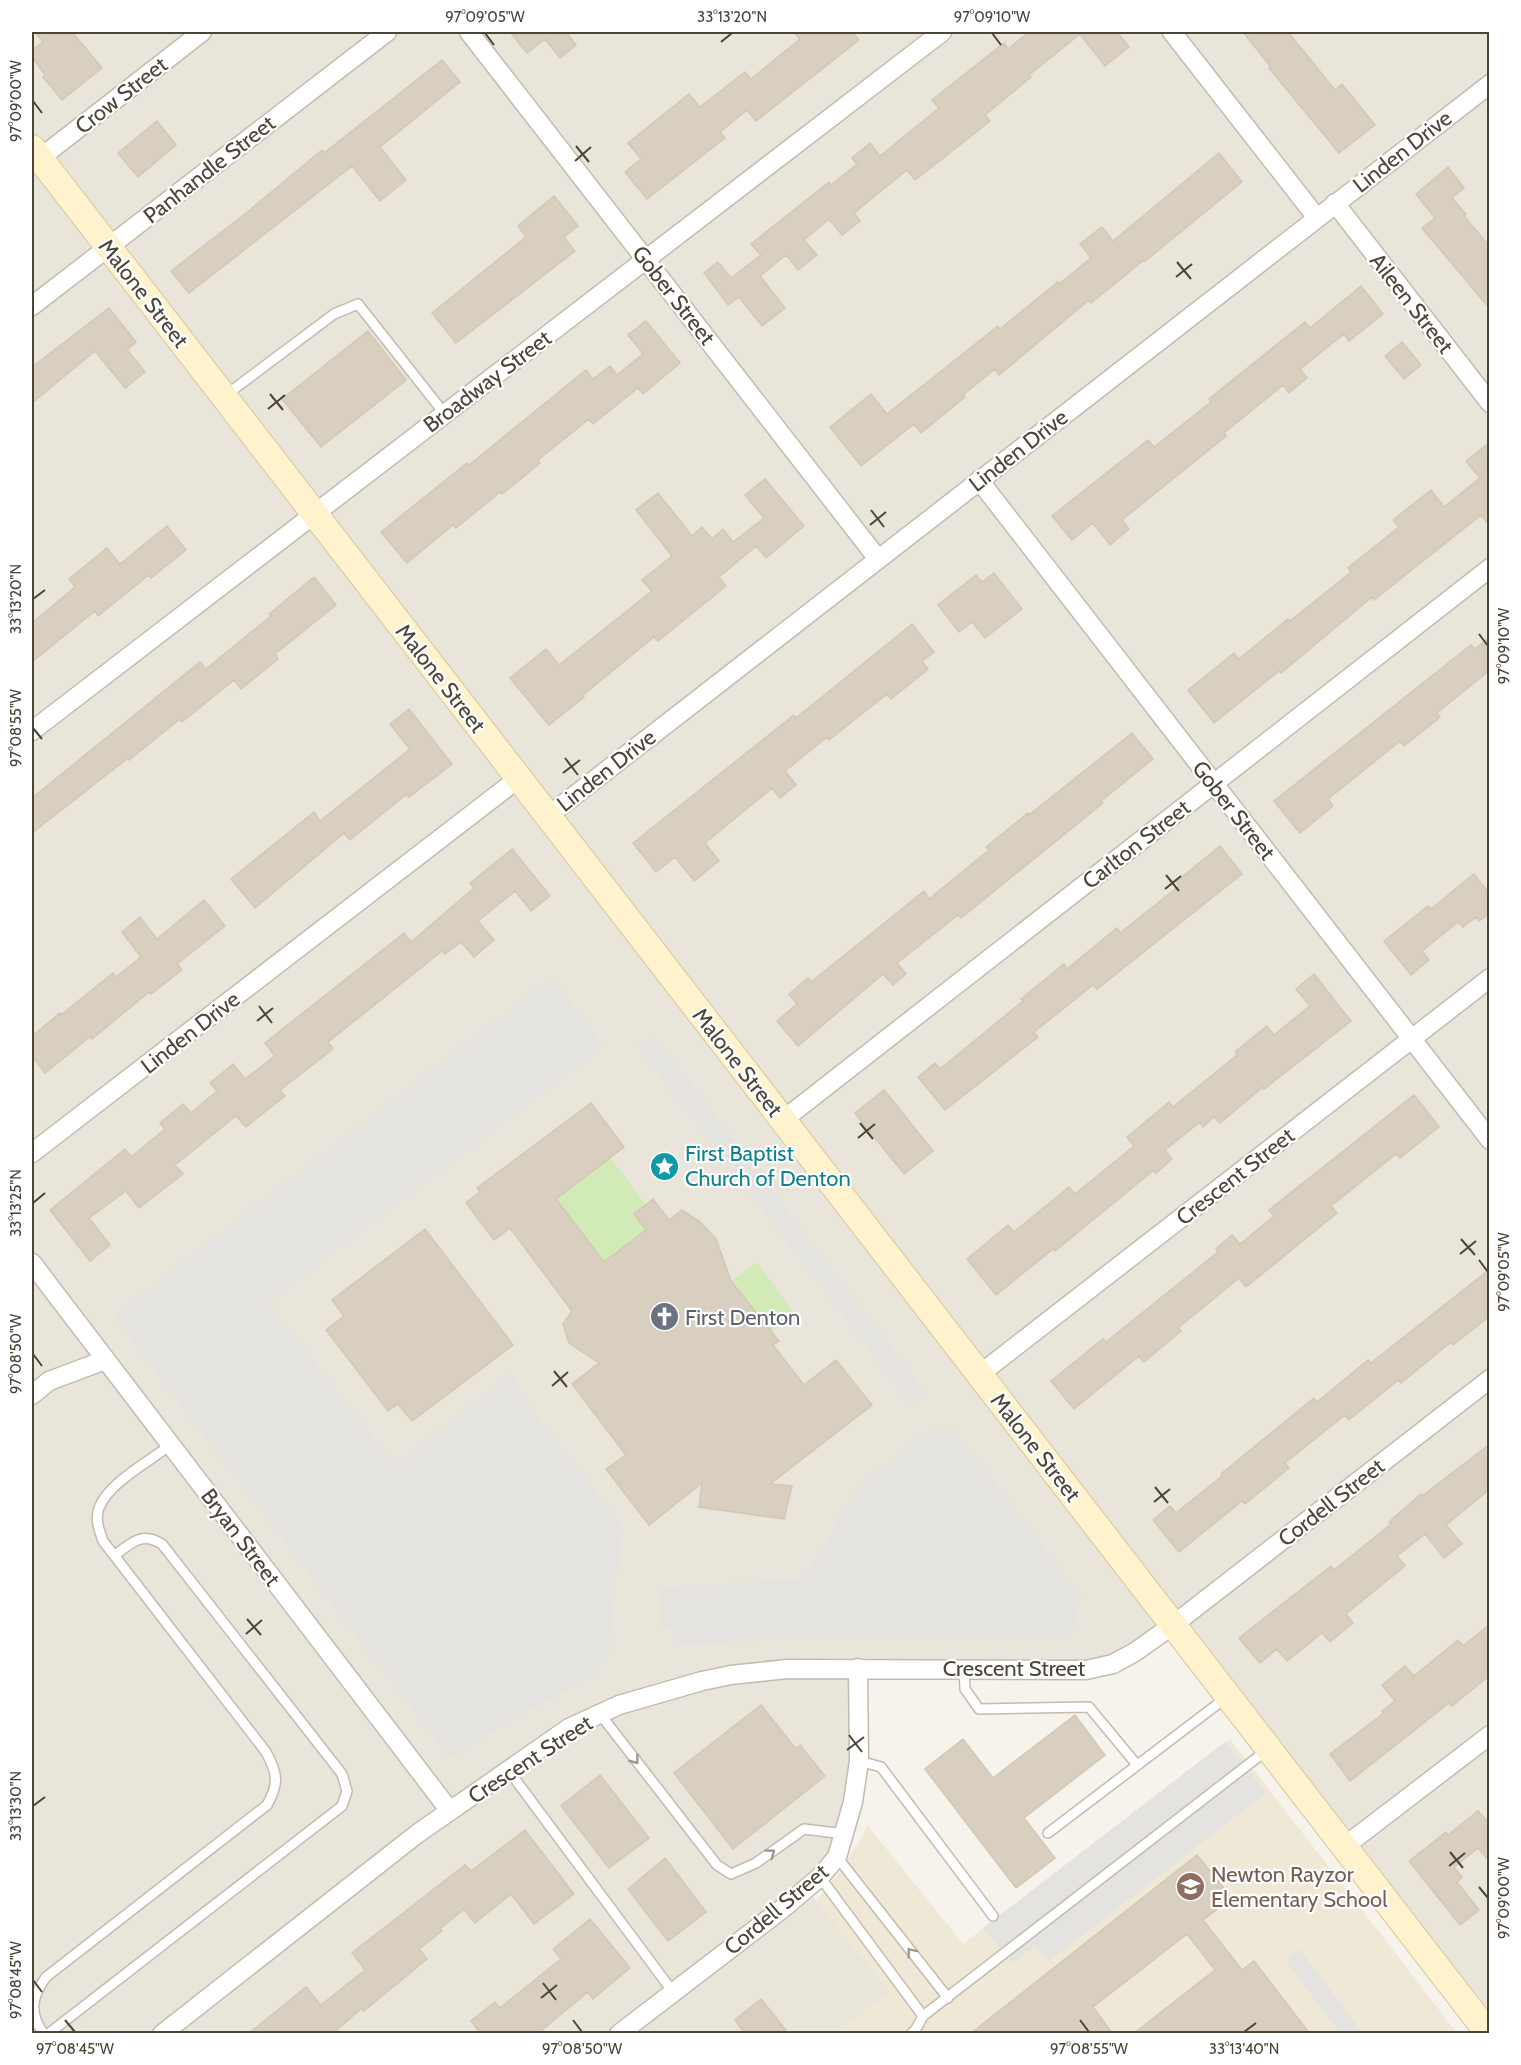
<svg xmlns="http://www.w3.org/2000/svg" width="1521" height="2065" font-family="Cabin,sans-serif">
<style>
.residential{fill:#eae5da}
.education{fill:#efe8d6}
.green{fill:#d2eab5}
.parking{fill:#e5e3e0}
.building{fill:#d8cfc1;stroke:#d3c7b4;stroke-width:1.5}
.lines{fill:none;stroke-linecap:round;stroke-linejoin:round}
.lane-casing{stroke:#c2bbae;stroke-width:12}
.street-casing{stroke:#c2bbae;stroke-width:21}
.secondary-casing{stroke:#d6c79b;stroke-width:28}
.lane{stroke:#fff;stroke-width:9}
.street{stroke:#fff;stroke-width:18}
.secondary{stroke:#fff3cd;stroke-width:26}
.oneway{stroke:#9c9892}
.ticks{fill:none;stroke:#4b4439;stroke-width:2}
.labels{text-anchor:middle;stroke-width:4.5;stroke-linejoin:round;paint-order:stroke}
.street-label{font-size:22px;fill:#4b4439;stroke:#fff}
.culture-label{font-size:22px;fill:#0d838f;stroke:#fff;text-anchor:start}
.worship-label{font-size:22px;fill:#5b616d;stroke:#fff;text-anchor:start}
.education-label{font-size:22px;fill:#785e54;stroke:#fff;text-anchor:start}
.neatline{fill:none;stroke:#4b4439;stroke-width:2}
.ticks-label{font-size:15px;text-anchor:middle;fill:#4b4439}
</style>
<rect width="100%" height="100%" fill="#f6f3ec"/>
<path class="residential" d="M 32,32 L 1489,32 L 1489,2033 L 1173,1625 L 1113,1664 L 858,1668 L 859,1761 L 837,1857 L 807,1889 L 891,1992 L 837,2033 L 32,2034 Z"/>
<path class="education" d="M 1230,1739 L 1457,2033 L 837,2033 L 891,1992 L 816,1901 L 840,1872 L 868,1826 L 963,1944 L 1225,1742 Z"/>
<path class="green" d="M 610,1157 L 646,1205 L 634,1214 L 646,1230 L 613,1254 L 607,1266 L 556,1199 Z
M 757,1262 L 795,1314 L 772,1332 L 732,1281 Z"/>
<path class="parking" d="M 552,977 L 604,1046 L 268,1302 L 394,1465 L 512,1373 L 521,1395 L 623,1527 L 610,1632 L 610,1655 L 591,1677 L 516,1717 L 452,1757 L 444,1751 L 113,1316 Z
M 654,1035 L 926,1393 L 911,1404 L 638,1047 Z
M 936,1425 L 947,1439 L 952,1427 L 1082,1597 L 1070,1638 L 822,1639 L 794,1638 L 673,1646 L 671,1629 L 662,1629 L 660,1588 L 801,1579 L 829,1540 L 841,1511 L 867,1479 Z
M 1225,1742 L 1266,1793 L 1048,1962 L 1035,1946 L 1013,1963 L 983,1928 Z
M 1300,1949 L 1362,2032 L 1360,2033 L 1340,2033 L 1285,1960 Z"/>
<path class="building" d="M 35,32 L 72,32 L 102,68 L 62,100 L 43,77 L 45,75 L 32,57 L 32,50 L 43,42 Z
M 510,32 L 566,32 L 576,45 L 560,58 L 545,39 L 527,53 Z
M 794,32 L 852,32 L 859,40 L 756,121 L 747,110 L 720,132 L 725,138 L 647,199 L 625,172 L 641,159 L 628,143 L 689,94 L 700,107 L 745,72 L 751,79 L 800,39 Z
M 1029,32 L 1117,32 L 1129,47 L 1105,66 L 1080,34 L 1029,75 L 1031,77 L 985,115 L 990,121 L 965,141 L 915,180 L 907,170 L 854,213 L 860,221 L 842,235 L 829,219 L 804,240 L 817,255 L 798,270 L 786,255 L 760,276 L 785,308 L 762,326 L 739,297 L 728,305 L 704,273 L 718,262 L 731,278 L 761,255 L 751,244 L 829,182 L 831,185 L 857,164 L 852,158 L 870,143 L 880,156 L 939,108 L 932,100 L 1004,43 L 1008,49 Z
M 1243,32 L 1288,32 L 1335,90 L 1342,84 L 1375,125 L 1339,153 L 1269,68 L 1271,67 Z
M 442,60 L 460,82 L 380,147 L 406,180 L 380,201 L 352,166 L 189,293 L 171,271 L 245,214 L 322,150 L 324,153 Z
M 157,121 L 176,145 L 138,177 L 118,153 Z
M 1219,153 L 1242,182 L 1145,261 L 1144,260 L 1091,303 L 1089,300 L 999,375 L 995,369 L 963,395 L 965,397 L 921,433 L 914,424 L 861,466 L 830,427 L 871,394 L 887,414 L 998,326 L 1000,329 L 1058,282 L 1059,284 L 1091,258 L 1080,244 L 1102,227 L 1113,241 Z
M 1448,167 L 1464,188 L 1452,198 L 1466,214 L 1464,216 L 1490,247 L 1490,309 L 1422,228 L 1435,218 L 1416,194 Z
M 554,196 L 578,226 L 564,237 L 575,251 L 456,343 L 432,313 L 526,237 L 518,226 Z
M 1361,286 L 1383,314 L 1349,341 L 1344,334 L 1300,369 L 1307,378 L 1289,393 L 1283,385 L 1224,433 L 1226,436 L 1122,520 L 1129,529 L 1110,545 L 1093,523 L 1072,540 L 1052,516 L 1148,440 L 1154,447 L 1211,402 L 1209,399 L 1305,322 L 1310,328 Z
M 109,308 L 136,342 L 127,350 L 145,372 L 125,388 L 95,351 L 32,403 L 32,367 Z
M 646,321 L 680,363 L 643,394 L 638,388 L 593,424 L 589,419 L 538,460 L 540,463 L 502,494 L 500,492 L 456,528 L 453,525 L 407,563 L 381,532 L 467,463 L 469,465 L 586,370 L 593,379 L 610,366 L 617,375 L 643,354 L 628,335 Z
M 368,331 L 406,380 L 321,447 L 282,399 Z
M 1402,342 L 1421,365 L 1404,379 L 1385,356 Z
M 1490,442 L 1490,526 L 1481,515 L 1374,600 L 1372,597 L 1281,673 L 1279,671 L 1214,723 L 1188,690 L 1234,653 L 1239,659 L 1288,619 L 1290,621 L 1351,572 L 1348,568 L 1399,527 L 1393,520 L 1431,490 L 1444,507 L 1480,478 L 1466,461 Z
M 765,479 L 804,526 L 766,558 L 756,546 L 719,577 L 726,586 L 658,641 L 654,637 L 583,695 L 584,697 L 549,725 L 510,678 L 546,649 L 559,665 L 652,591 L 642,580 L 672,556 L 636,510 L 658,493 L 692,536 L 702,527 L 712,539 L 723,529 L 733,542 L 764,518 L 745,495 Z
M 167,526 L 186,550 L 151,578 L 149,575 L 98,616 L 95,611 L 32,662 L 32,623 L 75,587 L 69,579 L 107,548 L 120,564 Z
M 994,573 L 1022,609 L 985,638 L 972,622 L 959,632 L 938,605 L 976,575 L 982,582 Z
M 314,577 L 336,605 L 275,654 L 278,659 L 241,689 L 234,680 L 182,722 L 180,719 L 129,760 L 128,758 L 32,833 L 32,798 L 200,662 L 206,669 L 271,616 L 269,614 Z
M 912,624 L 934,652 L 922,661 L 928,669 L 891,699 L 887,694 L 829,740 L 827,737 L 785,771 L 796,785 L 780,798 L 772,788 L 705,843 L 719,861 L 694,881 L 675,857 L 656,872 L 633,843 L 794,715 L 796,718 Z
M 1490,637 L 1490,670 L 1437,713 L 1440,717 L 1404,746 L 1400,741 L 1328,799 L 1333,806 L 1300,833 L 1274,801 L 1471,645 L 1475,649 Z
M 409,709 L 452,764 L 409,797 L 407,794 L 350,840 L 344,833 L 255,908 L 231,879 L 314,812 L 320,821 L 410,749 L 390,724 Z
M 1132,733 L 1153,759 L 1101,801 L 1103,803 L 961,918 L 958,915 L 897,963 L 906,974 L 893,985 L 883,974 L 798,1046 L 777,1021 L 797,1004 L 789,994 L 808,978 L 811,982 L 924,891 L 929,899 L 989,850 L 986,847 L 1028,813 L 1029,815 Z
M 1220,846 L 1242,874 L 1097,989 L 1093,985 L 1034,1032 L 1038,1037 L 945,1110 L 918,1077 L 935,1063 L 940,1069 L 1023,1001 L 1021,999 L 1064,964 L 1067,969 L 1117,928 L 1120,933 L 1179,886 L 1176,882 Z
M 512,849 L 550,896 L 531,911 L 515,891 L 478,921 L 494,940 L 474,957 L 461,942 L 445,954 L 442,951 L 328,1042 L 333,1049 L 280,1090 L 285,1096 L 246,1127 L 236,1116 L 175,1165 L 183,1174 L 139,1208 L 126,1191 L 89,1218 L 110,1245 L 90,1261 L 50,1210 L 125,1149 L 131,1157 L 165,1129 L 160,1123 L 183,1104 L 191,1113 L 217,1091 L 210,1083 L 233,1064 L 245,1079 L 275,1056 L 265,1043 L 404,933 L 411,942 L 474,888 L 470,883 Z
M 1474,874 L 1490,894 L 1490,913 L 1479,921 L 1476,917 L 1463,927 L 1458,922 L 1422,951 L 1429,960 L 1411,975 L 1384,941 L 1428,906 L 1431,909 Z
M 204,900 L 225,926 L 177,964 L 182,970 L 151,994 L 149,992 L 92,1039 L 91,1036 L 45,1073 L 32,1056 L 32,1036 L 60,1013 L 61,1015 L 113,973 L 116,977 L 141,957 L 122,932 L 140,917 L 157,939 Z
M 1314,974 L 1351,1021 L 1264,1089 L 1263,1087 L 1220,1123 L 1214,1117 L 1203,1127 L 1200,1122 L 1165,1150 L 1172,1159 L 1156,1173 L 1154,1170 L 1055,1251 L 1053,1249 L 996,1295 L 967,1259 L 1008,1225 L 1014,1232 L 1069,1187 L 1075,1194 L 1134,1146 L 1127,1137 L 1169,1102 L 1173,1107 L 1237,1055 L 1235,1052 L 1267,1026 L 1274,1035 L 1310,1006 L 1296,989 Z
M 884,1090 L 933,1151 L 904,1174 L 855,1113 Z
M 1414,1095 L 1439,1127 L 1400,1158 L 1396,1154 L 1331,1206 L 1337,1213 L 1246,1287 L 1239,1278 L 1178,1328 L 1181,1331 L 1144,1362 L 1139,1356 L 1074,1409 L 1051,1381 L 1103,1339 L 1106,1342 L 1157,1301 L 1218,1252 L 1216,1249 L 1232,1235 L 1240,1244 L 1274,1216 L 1269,1210 Z
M 591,1103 L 624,1147 L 556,1199 L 604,1262 L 646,1230 L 634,1214 L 653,1199 L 669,1220 L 682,1210 L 699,1221 L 716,1239 L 731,1281 L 779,1341 L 773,1345 L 804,1385 L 836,1360 L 872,1405 L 770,1484 L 792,1486 L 784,1519 L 699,1507 L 702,1483 L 649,1525 L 606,1469 L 626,1455 L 572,1384 L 599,1363 L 569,1343 L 563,1324 L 572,1311 L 510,1228 L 494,1240 L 466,1203 L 480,1192 L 477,1188 Z
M 425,1229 L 513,1345 L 412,1421 L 398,1404 L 388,1411 L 326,1330 L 344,1316 L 332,1300 Z
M 1490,1269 L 1490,1316 L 1453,1345 L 1451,1342 L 1401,1383 L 1398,1380 L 1349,1420 L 1345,1415 L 1285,1463 L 1289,1468 L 1245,1504 L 1242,1501 L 1179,1552 L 1153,1520 L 1170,1506 L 1176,1513 L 1222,1476 L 1221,1474 L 1314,1398 L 1317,1402 L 1368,1360 L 1371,1363 Z
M 1490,1444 L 1490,1489 L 1446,1525 L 1462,1544 L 1444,1558 L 1425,1534 L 1397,1556 L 1405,1566 L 1346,1614 L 1353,1623 L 1330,1642 L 1322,1633 L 1287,1661 L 1277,1649 L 1260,1663 L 1239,1638 L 1331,1566 L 1334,1570 L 1391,1524 L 1389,1522 L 1421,1494 L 1422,1496 Z
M 1490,1624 L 1490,1675 L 1452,1706 L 1449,1703 L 1350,1781 L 1330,1754 L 1384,1713 L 1382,1711 L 1395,1701 L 1382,1685 L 1405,1666 L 1414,1676 L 1458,1640 L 1463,1646 Z
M 761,1705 L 796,1749 L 800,1745 L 825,1776 L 733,1849 L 674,1773 Z
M 1075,1715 L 1105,1755 L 1024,1818 L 1055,1858 L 1016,1888 L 925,1769 L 963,1739 L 993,1778 Z
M 600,1775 L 649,1838 L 609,1868 L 561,1806 Z
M 1478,1811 L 1490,1824 L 1490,1862 L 1478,1848 L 1454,1867 L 1462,1877 L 1457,1882 L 1479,1910 L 1460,1925 L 1409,1861 L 1446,1832 L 1448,1835 Z
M 525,1830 L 574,1894 L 534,1924 L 511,1894 L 475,1923 L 464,1909 L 440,1929 L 442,1931 L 419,1949 L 427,1959 L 364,2011 L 362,2008 L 332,2034 L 248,2034 L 306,1987 L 321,2005 L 365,1970 L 352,1953 L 465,1865 L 471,1871 Z
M 1197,1855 L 1232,1898 L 1203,1920 L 1242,1970 L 1254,1961 L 1310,2034 L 1133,2034 L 1215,1970 L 1187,1934 L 1093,2007 L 1113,2034 L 970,2034 Z
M 665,1858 L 706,1912 L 668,1941 L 628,1889 Z
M 590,1919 L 630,1968 L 593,1999 L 588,1992 L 537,2034 L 481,2034 L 471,2021 L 495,2002 L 500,2008 L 561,1959 L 553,1949 Z
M 761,1999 L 789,2034 L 745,2034 L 735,2020 Z"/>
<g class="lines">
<defs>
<path id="lane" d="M 226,395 L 334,314 L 358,304 L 444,413
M 964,1669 L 965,1689 L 979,1709 L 1089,1707 L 1137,1765
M 600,1714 L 717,1865 L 731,1874 L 756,1863 L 804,1829 L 845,1834
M 859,1761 L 881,1767 L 993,1916
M 509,1771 L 673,1992
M 1048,1833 L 1227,1697
M 837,1857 L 948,1998
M 820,1877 L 923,2016
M 44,2034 C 29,2013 31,1998 46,1977 L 267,1805 C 279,1784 278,1774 266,1752 L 103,1541 C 99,1530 95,1519 99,1508 C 109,1482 149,1462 170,1445
M 48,2034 L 342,1806 L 347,1791 L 342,1774 L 162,1544 C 141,1531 132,1543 115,1555
M 911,2034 L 916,2029 L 923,2016 L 1267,1750"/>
<path id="street" d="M 469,32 L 878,559
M 1172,32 L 1317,218
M 39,159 L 202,32
M 1335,203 L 1490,403
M 32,306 L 387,32
M 979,480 L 1490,1140
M 32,731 L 942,32
M 548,816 L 1490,84
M 783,1120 L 1490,568
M 32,1153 L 519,778
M 32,1263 L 450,1811
M 980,1374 L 1490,978
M 32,1395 L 49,1381 L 105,1360
M 1345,1846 L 1490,1735
M 162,2034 L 417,1834 L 569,1728 L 619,1705 L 702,1681 L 731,1675 L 787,1669 L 1086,1670 L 1113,1664 L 1135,1652 L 1173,1625 L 1490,1379
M 619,2034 L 782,1909 L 820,1877 L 837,1857 L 853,1802 L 859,1761 L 858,1668"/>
<path id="secondary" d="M 32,148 L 1489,2034"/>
</defs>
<use href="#lane" class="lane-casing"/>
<use href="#street" class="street-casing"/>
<use href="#secondary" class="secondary-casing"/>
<use href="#lane" class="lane"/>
<use href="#street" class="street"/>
<use href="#secondary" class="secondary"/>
</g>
<defs><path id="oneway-chevron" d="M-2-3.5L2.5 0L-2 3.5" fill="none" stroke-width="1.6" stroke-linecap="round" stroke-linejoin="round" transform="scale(1.5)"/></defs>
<g class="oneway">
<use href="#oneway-chevron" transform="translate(635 1760) rotate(53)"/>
<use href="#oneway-chevron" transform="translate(771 1853) rotate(-36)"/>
<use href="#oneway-chevron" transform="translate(911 1952) rotate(-128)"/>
</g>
<path class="ticks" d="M 485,33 L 494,45M 992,33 L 1001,45M 721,42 L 732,33M 33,101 L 42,113M 576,146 L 589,162M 575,161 L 591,147M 1177,262 L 1191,279M 1176,277 L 1192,264M 270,394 L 283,410M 268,409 L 285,395M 871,510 L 884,527M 870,525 L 886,512M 33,599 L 45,590M 1479,634 L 1488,646M 33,728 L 42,739M 565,758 L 578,775M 563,773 L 580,760M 1166,875 L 1179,891M 1165,889 L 1181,876M 259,1006 L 272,1023M 257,1021 L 273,1008M 860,1123 L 873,1139M 858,1138 L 875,1124M 33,1203 L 45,1193M 1461,1239 L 1475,1255M 1460,1254 L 1476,1241M 1479,1260 L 1488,1272M 33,1354 L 42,1366M 554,1371 L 567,1387M 552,1386 L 568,1372M 1155,1487 L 1168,1503M 1154,1502 L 1170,1489M 247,1619 L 261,1635M 246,1634 L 262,1620M 849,1735 L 862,1752M 847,1750 L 864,1737M 33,1806 L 45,1797M 1450,1852 L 1463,1868M 1449,1866 L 1465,1853M 1479,1887 L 1488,1898M 33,1980 L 42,1992M 543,1983 L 556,2000M 541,1998 L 557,1985M 65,2020 L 75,2032M 573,2020 L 582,2032M 1080,2020 L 1089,2032M 1244,2032 L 1256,2023"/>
<defs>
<symbol id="sight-disc" viewBox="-11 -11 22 22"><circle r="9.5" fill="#0f9aa8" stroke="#fff"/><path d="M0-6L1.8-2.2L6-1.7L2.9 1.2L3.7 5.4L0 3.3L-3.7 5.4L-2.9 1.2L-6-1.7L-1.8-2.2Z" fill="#fff"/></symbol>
<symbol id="church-disc" viewBox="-11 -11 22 22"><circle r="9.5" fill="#6b7280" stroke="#fff"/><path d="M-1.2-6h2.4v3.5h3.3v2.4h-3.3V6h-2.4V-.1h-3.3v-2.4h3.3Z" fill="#fff"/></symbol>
<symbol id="school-disc" viewBox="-11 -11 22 22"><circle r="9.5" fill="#8d6e63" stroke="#fff"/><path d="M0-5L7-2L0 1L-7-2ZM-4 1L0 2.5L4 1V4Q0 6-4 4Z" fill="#fff"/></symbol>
</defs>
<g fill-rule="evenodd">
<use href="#sight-disc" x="648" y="1150" width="33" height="33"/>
<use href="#church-disc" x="648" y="1300" width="33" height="33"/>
<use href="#school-disc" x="1174" y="1870" width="33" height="33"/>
</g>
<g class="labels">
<g class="street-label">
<text transform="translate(121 95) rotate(-38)" y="8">Crow Street</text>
<text transform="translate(1402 151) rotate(-38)" y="8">Linden Drive</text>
<text transform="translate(209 169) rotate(-38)" y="8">Panhandle Street</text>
<text transform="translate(144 293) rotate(52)" y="8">Malone Street</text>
<text transform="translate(674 295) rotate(52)" y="8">Gober Street</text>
<text transform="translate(1412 303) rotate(52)" y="8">Aileen Street</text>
<text transform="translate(487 381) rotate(-37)" y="8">Broadway Street</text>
<text transform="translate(1018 450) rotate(-38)" y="8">Linden Drive</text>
<text transform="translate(441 678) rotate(52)" y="8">Malone Street</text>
<text transform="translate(606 770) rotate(-38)" y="8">Linden Drive</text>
<text transform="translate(1234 810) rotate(52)" y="8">Gober Street</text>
<text transform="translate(1136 844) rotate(-38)" y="8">Carlton Street</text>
<text transform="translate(190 1032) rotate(-38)" y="8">Linden Drive</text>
<text transform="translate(738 1062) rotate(52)" y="8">Malone Street</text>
<text transform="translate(1235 1176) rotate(-38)" y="8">Crescent Street</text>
<text transform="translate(1036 1447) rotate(52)" y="8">Malone Street</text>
<text transform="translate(1331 1502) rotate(-38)" y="8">Cordell Street</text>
<text transform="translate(241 1537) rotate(53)" y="8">Bryan Street</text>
<text x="1014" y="1676">Crescent Street</text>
<text transform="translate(530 1759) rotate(-33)" y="8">Crescent Street</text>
<text transform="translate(776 1909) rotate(-40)" y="8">Cordell Street</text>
</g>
<g class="culture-label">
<text x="685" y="1161">First Baptist<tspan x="685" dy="25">Church of Denton</tspan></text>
</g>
<g class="worship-label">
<text x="685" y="1325">First Denton</text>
</g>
<g class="education-label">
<text x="1211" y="1882">Newton Rayzor<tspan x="1211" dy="25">Elementary School</tspan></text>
</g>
</g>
<rect width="1521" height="2065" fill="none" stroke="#ffffff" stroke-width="66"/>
<rect x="33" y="33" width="1455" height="1999" class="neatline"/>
<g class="ticks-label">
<text x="485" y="22">97°09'05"W</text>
<text x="732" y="22">33°13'20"N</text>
<text x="992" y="22">97°09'10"W</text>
<text transform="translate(16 101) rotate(-90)" y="5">97°09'00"W</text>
<text transform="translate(16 599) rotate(-90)" y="5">33°13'20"N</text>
<text transform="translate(1504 646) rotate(-90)" y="5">97°09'10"W</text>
<text transform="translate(16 728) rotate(-90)" y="5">97°08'55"W</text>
<text transform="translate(16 1203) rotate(-90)" y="5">33°13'25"N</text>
<text transform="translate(1504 1272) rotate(-90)" y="5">97°09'05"W</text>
<text transform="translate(16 1354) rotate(-90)" y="5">97°08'50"W</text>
<text transform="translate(16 1806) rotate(-90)" y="5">33°13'30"N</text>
<text transform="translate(1504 1898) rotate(-90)" y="5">97°09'00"W</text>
<text transform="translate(16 1980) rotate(-90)" y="5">97°08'45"W</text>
<text x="75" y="2054">97°08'45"W</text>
<text x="582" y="2054">97°08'50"W</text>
<text x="1089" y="2054">97°08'55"W</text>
<text x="1244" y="2054">33°13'40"N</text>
</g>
</svg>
